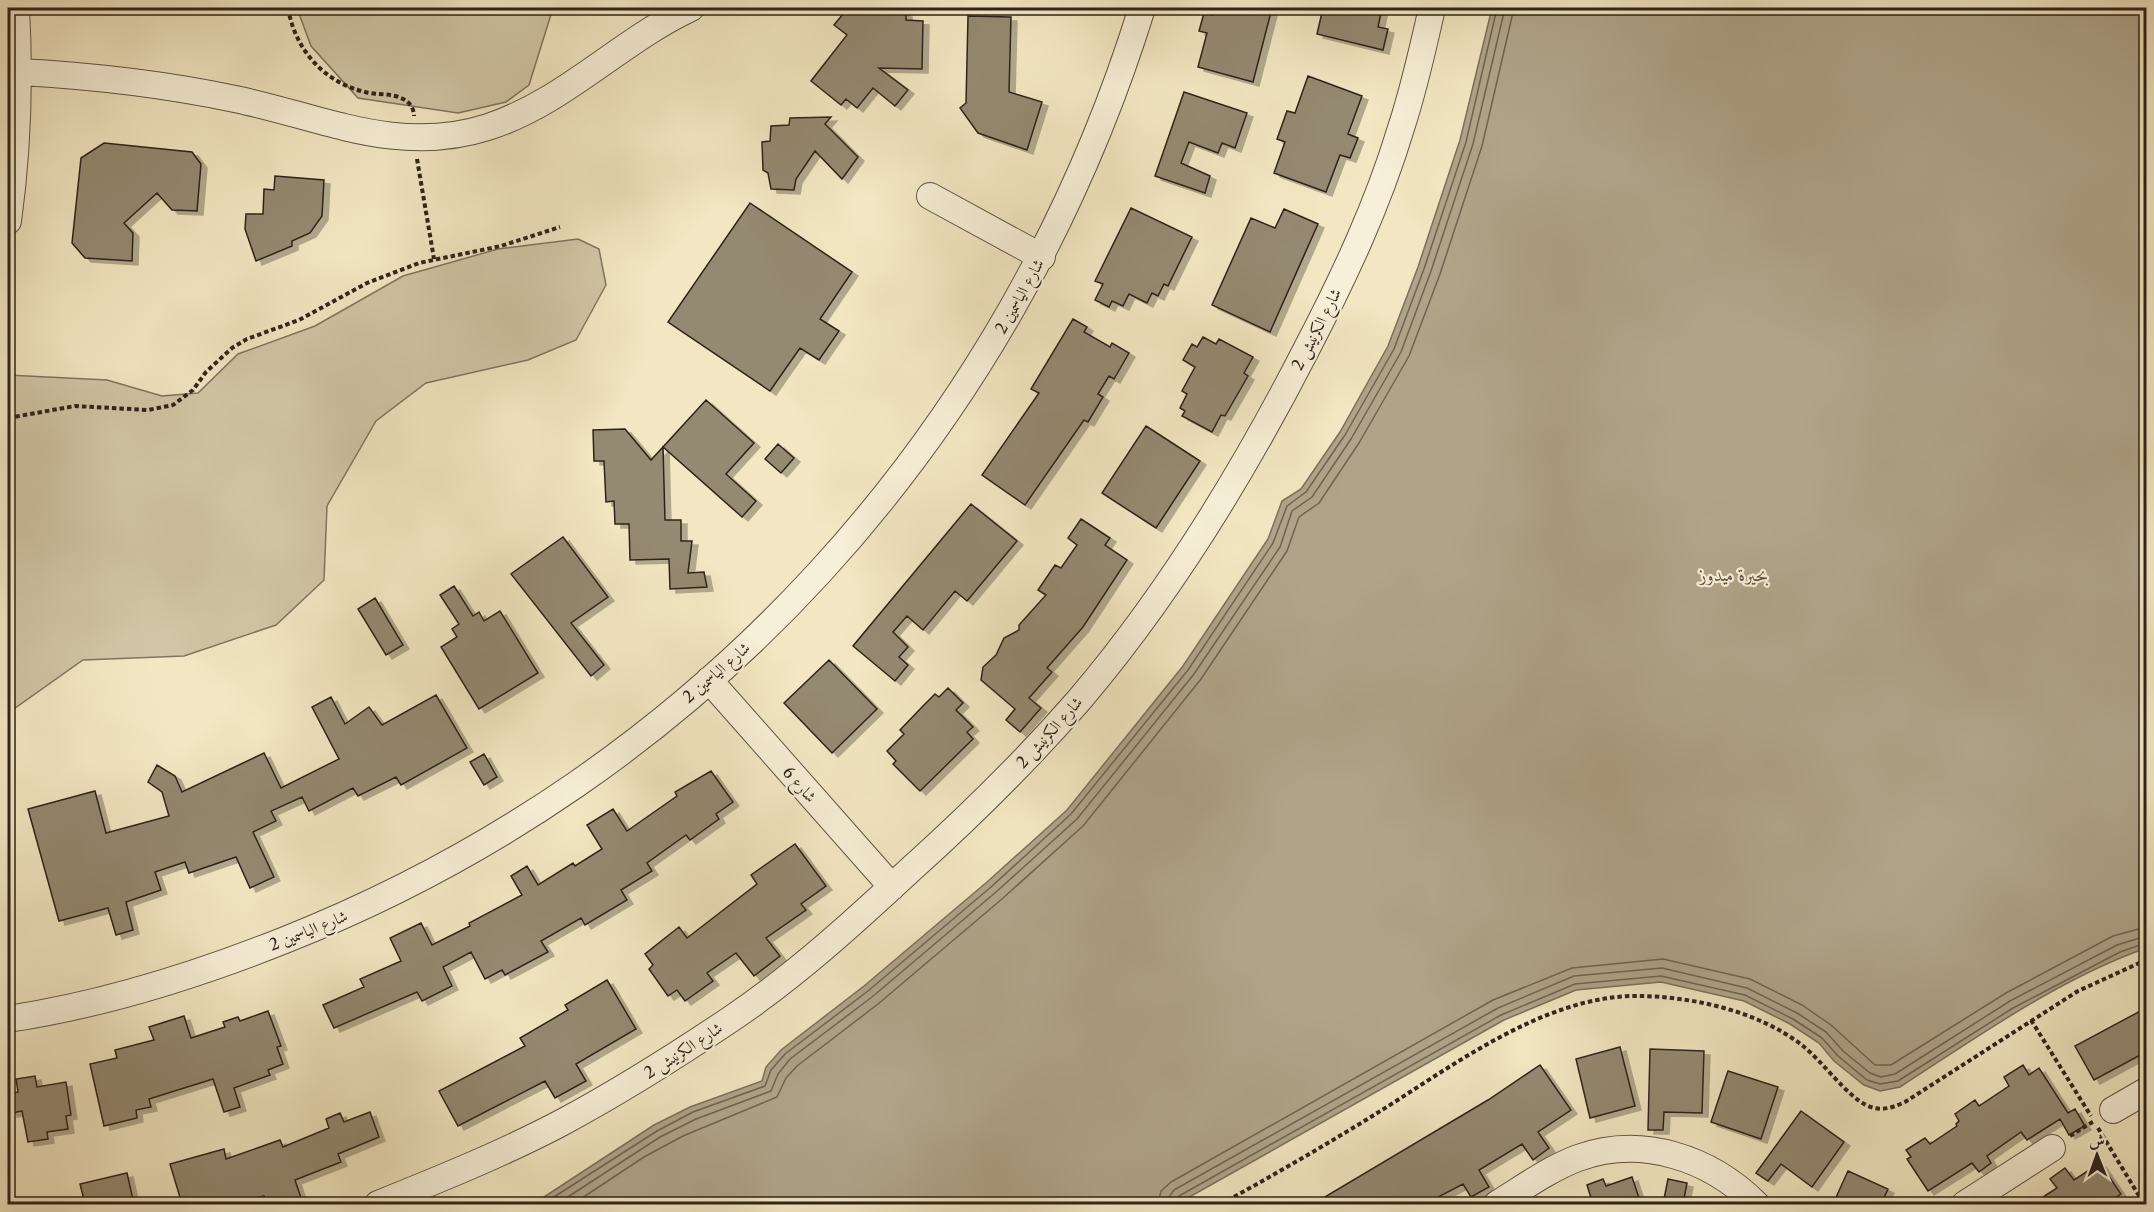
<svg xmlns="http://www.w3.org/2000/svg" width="2154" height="1212" font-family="'Libre Caslon Text',Amiri,serif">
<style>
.green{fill:#d1c6a5;stroke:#807460;stroke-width:1.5}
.water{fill:#afa489;stroke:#7b705d;stroke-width:1.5}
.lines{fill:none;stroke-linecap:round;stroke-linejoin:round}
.shore{stroke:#6e6452;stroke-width:1.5}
.building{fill:#948971;stroke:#2e231a;stroke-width:1.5;filter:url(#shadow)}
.minor-casing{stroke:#5f5444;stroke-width:28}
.path{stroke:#2e231a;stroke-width:4;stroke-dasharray:4.5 3;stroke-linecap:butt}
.minor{stroke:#f7efd7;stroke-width:26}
.labels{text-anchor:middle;stroke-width:4.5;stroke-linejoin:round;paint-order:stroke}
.street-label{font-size:16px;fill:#2e231a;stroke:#f7efd7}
.water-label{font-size:18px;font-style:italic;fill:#5b5041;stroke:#f7efd7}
</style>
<defs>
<filter id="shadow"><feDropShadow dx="6" dy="4" stdDeviation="0" flood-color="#0004"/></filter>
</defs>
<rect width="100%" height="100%" fill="#f2e7c2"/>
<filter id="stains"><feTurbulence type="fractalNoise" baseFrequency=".00333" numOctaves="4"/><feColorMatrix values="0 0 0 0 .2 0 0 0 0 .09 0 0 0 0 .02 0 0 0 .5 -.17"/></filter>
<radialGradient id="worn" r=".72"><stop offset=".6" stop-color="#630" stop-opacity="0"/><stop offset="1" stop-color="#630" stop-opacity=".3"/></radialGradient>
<path class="green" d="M 297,8 L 553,8 L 529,85 L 506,102 L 458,113 L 358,98 L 311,46 Z
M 578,239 L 599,249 L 606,285 L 576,340 L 528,360 L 426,383 L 376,421 L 327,506 L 324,580 L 276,625 L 184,656 L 83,660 L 8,713 L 8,375 L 107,380 L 162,396 L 198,393 L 238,354 L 315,326 L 403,276 L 498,249 Z"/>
<path class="water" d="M 1492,8 L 2141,8 L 2146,41 L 2146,948 C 2059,979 1977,1037 1900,1087 L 1880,1091 L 1864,1085 L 1834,1061 L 1819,1043 L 1790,1024 L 1744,1001 L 1661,982 L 1576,990 L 1504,1020 L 1177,1204 L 525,1204 L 541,1199 L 654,1125 L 690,1107 L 762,1081 L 766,1067 L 781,1050 L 864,986 L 987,882 L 1067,810 L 1183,666 L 1268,539 L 1282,501 L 1301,489 L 1340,432 L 1388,346 L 1418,267 L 1460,140 Z"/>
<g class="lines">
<path class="shore" d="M 543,1204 L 657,1131 L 693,1112 L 765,1086 L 771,1070 L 785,1054 L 868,991 L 991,887 L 1071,814 L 1188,670 L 1273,543 L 1287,506 L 1306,492 L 1345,435 L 1394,349 L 1424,269 L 1466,142 L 1497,8
M 557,1204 L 660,1137 L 696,1119 L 771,1091 L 778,1074 L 790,1059 L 872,997 L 996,892 L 1077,819 L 1194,674 L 1280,547 L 1292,511 L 1312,497 L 1351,439 L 1401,352 L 1431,271 L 1473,144 L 1505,8
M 573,1204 L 644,1157 L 683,1136 L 777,1097 L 786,1078 L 797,1066 L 878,1004 L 1002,899 L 1083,826 L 1201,679 L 1287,551 L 1299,517 L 1319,503 L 1359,443 L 1409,356 L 1440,274 L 1482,146 L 1514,8
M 1158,1204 L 1161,1191 L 1171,1182 L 1493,1000 L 1572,968 L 1663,959 L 1750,979 L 1802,1005 L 1831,1025 L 1875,1065 L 1891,1065 L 2006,993 L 2113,936 L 2146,927
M 1167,1204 L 1169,1197 L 1174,1190 L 1498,1008 L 1574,976 L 1662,968 L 1747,988 L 1797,1013 L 1826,1032 L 1843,1051 L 1870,1073 L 1881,1077 L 1895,1074 L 2010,1001 L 2117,945 L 2146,936
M 1175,1204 L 1179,1196 L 1501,1015 L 1575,984 L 1661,976 L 1745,995 L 1793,1019 L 1822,1038 L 1838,1056 L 1867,1080 L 1880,1084 L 1898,1081 L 2013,1008 L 2120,952 L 2146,943"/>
</g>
<path class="building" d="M 848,8 L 900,8 L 906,12 L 906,20 L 923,21 L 922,69 L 879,68 L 908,90 L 895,106 L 873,88 L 857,108 L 846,99 L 841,105 L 811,81 L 847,35 L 834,25 Z
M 1215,8 L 1272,8 L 1253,82 L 1198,67 L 1207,33 L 1199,31 L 1204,13 L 1213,15 Z
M 1323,8 L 1382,8 L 1378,27 L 1388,29 L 1383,50 L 1317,34 Z
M 968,16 L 1011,17 L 1009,92 L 1042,102 L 1027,150 L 978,133 L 960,108 L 966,103 Z
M 1308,76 L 1362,96 L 1348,134 L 1358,138 L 1350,158 L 1340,155 L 1326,192 L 1274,173 L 1285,142 L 1277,139 L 1287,111 L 1295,113 Z
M 1184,92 L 1247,113 L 1235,148 L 1222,143 L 1218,153 L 1189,142 L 1181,163 L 1210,176 L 1205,193 L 1155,176 Z
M 831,117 L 825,124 L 858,157 L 842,179 L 815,151 L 796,179 L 794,190 L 771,189 L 768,173 L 763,170 L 762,142 L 770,141 L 771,126 L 789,125 L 790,118 Z
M 104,143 L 192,152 L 201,164 L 197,211 L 172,210 L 157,193 L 124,223 L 133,233 L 132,261 L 85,258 L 72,243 L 81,158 Z
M 275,176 L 324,180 L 322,216 L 310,233 L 292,241 L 292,246 L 256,261 L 245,229 L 246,214 L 263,214 L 264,189 L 274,190 Z
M 750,203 L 852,272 L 820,319 L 839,331 L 819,360 L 800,348 L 770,391 L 668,322 Z
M 1131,208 L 1192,237 L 1168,286 L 1164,284 L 1158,296 L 1152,293 L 1147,303 L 1129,294 L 1123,306 L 1112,301 L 1109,307 L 1095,300 L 1103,284 L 1095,281 Z
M 1284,209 L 1318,224 L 1270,332 L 1212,305 L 1251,218 L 1275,228 Z
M 1073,319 L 1087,327 L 1084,332 L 1110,347 L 1112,343 L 1129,353 L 1114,379 L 1109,376 L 1098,394 L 1103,397 L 1088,422 L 1084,420 L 1025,505 L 982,475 L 1039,393 L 1031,389 Z
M 1203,337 L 1216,344 L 1219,339 L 1253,357 L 1244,373 L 1248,376 L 1225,416 L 1221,415 L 1212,432 L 1182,416 L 1185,411 L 1180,408 L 1187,394 L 1182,391 L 1195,367 L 1183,360 L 1192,344 L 1197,347 Z
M 706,400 L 754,443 L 726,474 L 756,501 L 742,517 L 663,447 L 665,520 L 681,520 L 681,541 L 692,541 L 688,573 L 704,572 L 707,587 L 670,589 L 669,559 L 630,560 L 629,524 L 615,524 L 614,501 L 606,502 L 604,461 L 594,461 L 593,430 L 625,429 L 651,460 Z
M 1146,426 L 1200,461 L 1156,528 L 1102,493 Z
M 778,444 L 794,458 L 781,473 L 765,459 Z
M 971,504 L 1017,541 L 967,601 L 955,591 L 923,630 L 907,616 L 893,632 L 908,647 L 899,657 L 908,665 L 895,681 L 853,646 Z
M 1081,519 L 1110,538 L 1105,545 L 1127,560 L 1083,627 L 1047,668 L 1052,672 L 1029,698 L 1041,708 L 1020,732 L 1006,720 L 1015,709 L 981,680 L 983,667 L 996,655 L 1004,638 L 1019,630 L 1019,625 L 1046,595 L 1038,590 L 1055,565 L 1061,568 L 1077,545 L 1068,538 Z
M 563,537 L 608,597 L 571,623 L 604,665 L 591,676 L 511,574 Z
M 454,586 L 473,616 L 479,612 L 484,621 L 500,611 L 538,673 L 479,709 L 441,647 L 457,637 L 452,629 L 459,624 L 440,595 Z
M 375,598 L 403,645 L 386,655 L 358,609 Z
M 829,660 L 877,709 L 832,753 L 784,703 Z
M 948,688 L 963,703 L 956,710 L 973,727 L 967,732 L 973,739 L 920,791 L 893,764 L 896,761 L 887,751 L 904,734 L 900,730 L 923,706 L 935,694 L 939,697 Z
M 436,695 L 467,748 L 401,785 L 396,777 L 358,796 L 353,788 L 309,811 L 302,797 L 271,811 L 276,821 L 253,832 L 274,877 L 250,888 L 236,857 L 189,873 L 185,862 L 155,872 L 161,890 L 126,902 L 133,930 L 116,935 L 108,908 L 59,921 L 28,809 L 95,791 L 106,833 L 169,816 L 162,792 L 148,782 L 157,765 L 175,776 L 182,792 L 264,753 L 281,788 L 339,759 L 312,707 L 331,697 L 345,724 L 369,707 L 382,725 Z
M 484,754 L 497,777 L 484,785 L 470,762 Z
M 711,771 L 733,802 L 716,814 L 719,819 L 690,840 L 686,835 L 647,863 L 652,871 L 621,890 L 627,900 L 585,925 L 581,918 L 541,941 L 548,952 L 505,975 L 502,970 L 485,979 L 471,952 L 443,967 L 452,986 L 422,1001 L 417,992 L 334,1028 L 323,1005 L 364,987 L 360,979 L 401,961 L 390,938 L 421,923 L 432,945 L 470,926 L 469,923 L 522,895 L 511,876 L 527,866 L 538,885 L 573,863 L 575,866 L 602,849 L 587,825 L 613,809 L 627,831 L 677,796 L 675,792 Z
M 795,844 L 826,886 L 801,904 L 806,910 L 766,938 L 780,956 L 754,976 L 736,953 L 707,973 L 713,981 L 685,1001 L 677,990 L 668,996 L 649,969 L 653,965 L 645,954 L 679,927 L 687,938 L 757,884 L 751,875 Z
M 607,980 L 636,1029 L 576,1064 L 586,1081 L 555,1098 L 545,1081 L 458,1126 L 439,1091 L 525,1046 L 520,1038 L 568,1010 L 565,1005 Z
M 2146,1008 L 2146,1052 L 2094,1080 L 2075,1046 Z
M 268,1011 L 281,1046 L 277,1047 L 283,1064 L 268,1070 L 270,1075 L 234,1088 L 240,1107 L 224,1112 L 213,1079 L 149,1099 L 151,1107 L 136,1110 L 137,1118 L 104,1126 L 90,1064 L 117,1058 L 115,1050 L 154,1040 L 149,1027 L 184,1016 L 191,1038 L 225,1027 L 223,1022 L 238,1017 L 240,1021 Z
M 1620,1047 L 1635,1106 L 1590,1118 L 1576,1059 Z
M 1650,1049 L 1704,1051 L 1702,1113 L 1664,1112 L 1663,1130 L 1648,1130 Z
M 1540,1065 L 1571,1110 L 1538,1132 L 1549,1148 L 1533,1160 L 1522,1144 L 1479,1170 L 1489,1187 L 1471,1197 L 1463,1184 L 1425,1204 L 1313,1204 L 1488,1100 Z
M 2023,1065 L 2029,1075 L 2039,1068 L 2068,1113 L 2075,1109 L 2085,1126 L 2069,1135 L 2060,1119 L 2027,1140 L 2021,1132 L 1987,1156 L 1991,1163 L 1979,1172 L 1972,1163 L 1928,1191 L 1907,1159 L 1911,1157 L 1906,1150 L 1925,1138 L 1930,1144 L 1957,1126 L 1956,1124 L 1959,1121 L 1955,1114 L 1975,1100 L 1979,1106 L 2009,1086 L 2004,1077 Z
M 1728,1071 L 1778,1087 L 1761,1139 L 1711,1122 Z
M 35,1076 L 37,1087 L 66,1082 L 71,1115 L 66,1116 L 68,1129 L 47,1132 L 48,1139 L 28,1142 L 22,1111 L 11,1113 L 8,1094 L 18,1092 L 16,1079 Z
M 1801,1111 L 1844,1142 L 1812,1187 L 1781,1164 L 1768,1181 L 1756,1173 Z
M 370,1112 L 379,1137 L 338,1154 L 341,1162 L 295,1180 L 303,1204 L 267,1204 L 264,1196 L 235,1204 L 182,1204 L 170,1164 L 224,1149 L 226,1159 L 280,1140 L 283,1147 L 329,1128 L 326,1119 L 340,1113 L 344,1122 Z
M 2100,1163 L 2121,1194 L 2106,1204 L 2032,1204 L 2057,1188 L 2050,1179 L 2065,1168 L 2074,1180 Z
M 1848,1171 L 1888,1189 L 1881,1204 L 1833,1204 Z
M 127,1173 L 134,1204 L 85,1204 L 80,1184 Z
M 1632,1177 L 1641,1204 L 1603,1204 L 1601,1198 L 1592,1201 L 1587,1185 L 1603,1179 L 1606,1186 Z
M 1668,1179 L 1687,1183 L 1683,1204 L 1663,1204 Z"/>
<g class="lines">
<defs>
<path id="minor" d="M 20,72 C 93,76 164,84 235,99 C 322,117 398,156 488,127 C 565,102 620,41 691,8
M 930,196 L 1042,257
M 8,221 C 18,149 20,80 16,8
M 709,680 L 892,887
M 8,1019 C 102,1005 197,975 285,940 C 701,775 1010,434 1142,8
M 2113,1110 L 2146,1091
M 378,1204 C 440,1179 502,1154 561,1123 C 619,1092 676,1056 731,1019 C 796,975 853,923 910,870 C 970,816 1027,760 1080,699 C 1170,593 1243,473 1306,350 C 1343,279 1378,205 1401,128 C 1414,89 1423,48 1432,8
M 1497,1204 C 1523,1188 1549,1169 1578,1158 C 1642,1135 1710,1158 1756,1204
M 1965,1204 L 2052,1148"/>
</defs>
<use href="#minor" class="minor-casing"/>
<path class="path" d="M 288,8 C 295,49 323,82 365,92 C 376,95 390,93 401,98 C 409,101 414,108 414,116
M 417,159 L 434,259
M 8,418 L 75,406 L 148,410 L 173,405 L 193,390 L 206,372 L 232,348 L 247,339 L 299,320 L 367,283 L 419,263 L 501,246 L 560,227
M 2031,1020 L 2091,1116
M 2098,1128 L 2144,1204
M 2070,1136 L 2094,1121
M 1221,1204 C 1272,1176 1324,1146 1374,1115 C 1450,1068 1543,996 1636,996 C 1691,996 1759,1011 1803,1046 C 1822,1061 1847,1096 1866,1105 C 1880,1112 1892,1108 1905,1102 L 2078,991 L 2146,960"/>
<use href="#minor" class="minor"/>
</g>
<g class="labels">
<g class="street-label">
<text transform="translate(1019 296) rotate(-61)" y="6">شارع الياسمين 2</text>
<text transform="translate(1316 329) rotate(-63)" y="6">شارع الكرنيش 2</text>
<text transform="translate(716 672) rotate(-41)" y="6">شارع الياسمين 2</text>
<text transform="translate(1049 732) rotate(-48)" y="6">شارع الكرنيش 2</text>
<text transform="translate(800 784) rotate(48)" y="6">شارع 6</text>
<text transform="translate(308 930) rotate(-22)" y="6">شارع الياسمين 2</text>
<text transform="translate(683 1050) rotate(-33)" y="6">شارع الكرنيش 2</text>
</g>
<g class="water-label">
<text x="1734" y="581">بحيرة ميدوز</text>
</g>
</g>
<rect width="2154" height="1212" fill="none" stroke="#f2e7c2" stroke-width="30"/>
<rect x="9" y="9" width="2136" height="1194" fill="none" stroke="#2e231a" stroke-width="3"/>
<rect x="15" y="15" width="2124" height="1182" fill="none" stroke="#2e231a" stroke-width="1.5"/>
<g transform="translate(2097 1155) rotate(359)" stroke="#f7efd7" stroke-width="4.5" paint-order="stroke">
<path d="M0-4.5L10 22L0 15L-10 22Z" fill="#2e231a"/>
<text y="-9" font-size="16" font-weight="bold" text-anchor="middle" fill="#2e231a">ش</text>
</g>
<rect width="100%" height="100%" filter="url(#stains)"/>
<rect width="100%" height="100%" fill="url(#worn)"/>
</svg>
